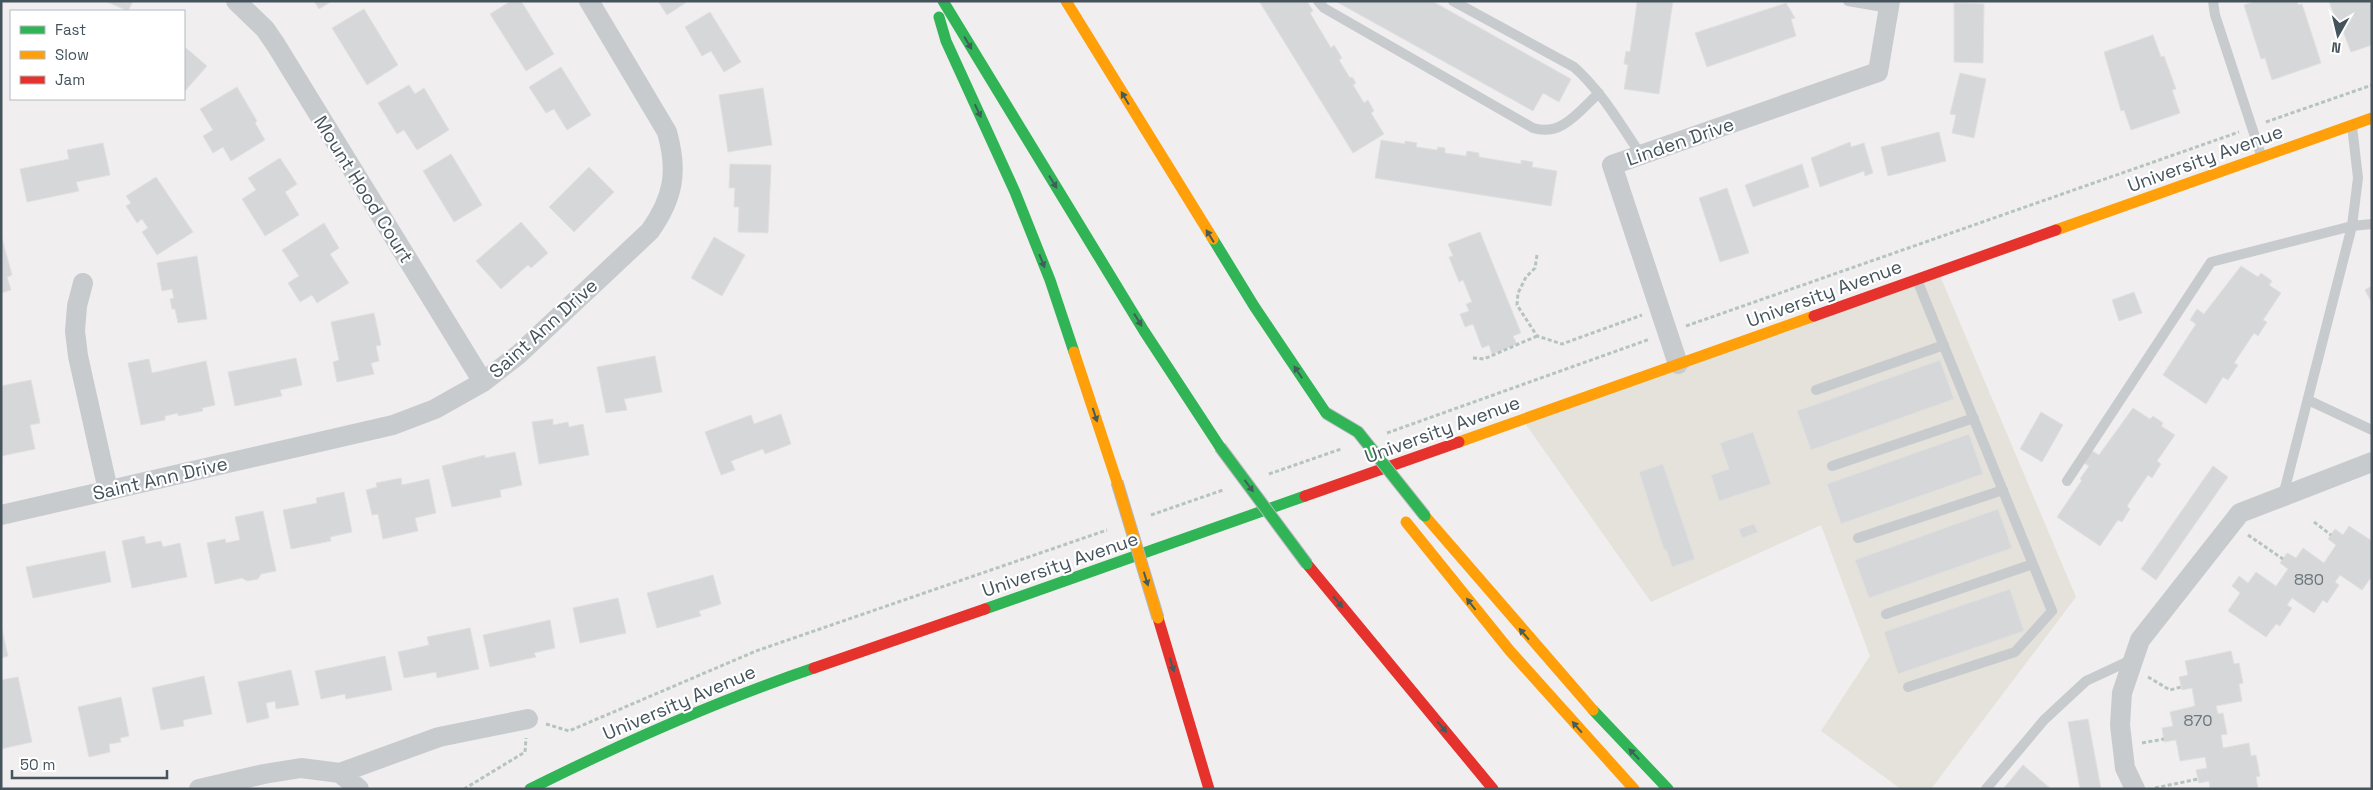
<svg xmlns="http://www.w3.org/2000/svg" width="2373" height="790" font-family="'Space Grotesk',sans-serif">
<style>
.commercial{fill:#e5e1db}
.building{fill:#d6d7d9;stroke:#e1e0e1}
.lines{fill:none;stroke-linecap:round;stroke-linejoin:round}
.path{stroke:#b5c4be;stroke-width:3;stroke-dasharray:4 2.5;stroke-linecap:butt}
.lane{stroke:#c7cbce;stroke-width:10}
.street{stroke:#c7cbce;stroke-width:20}
.fast{stroke:#30b455;stroke-width:11}
.slow{stroke:#ff9f0a;stroke-width:11}
.jam{stroke:#e5322d;stroke-width:11}
.fast-bridge-casing{stroke:#b3b9bf;stroke-width:13;stroke-linecap:butt}
.slow-bridge-casing{stroke:#b3b9bf;stroke-width:13;stroke-linecap:butt}
.fast-bridge{stroke:#30b455;stroke-width:11}
.slow-bridge{stroke:#ff9f0a;stroke-width:11}
.oneway{fill:#425d5b}
.labels{text-anchor:middle;stroke-width:4.5;stroke-linejoin:round;paint-order:stroke}
.number-label{font-size:16px;fill:#6a757c}
.street-label{font-size:19px;fill:#44535c;stroke:#fff}
</style>
<rect width="100%" height="100%" fill="#f0eeee"/>
<path class="commercial" d="M 1938,271 L 2076,597 L 1931,789 L 1901,789 L 1821,731 L 1870,656 L 1821,525 L 1651,602 L 1522,419 Z"/>
<path class="building" d="M 105,1 L 133,1 L 128,11 Z
M 314,1 L 332,1 L 319,9 Z
M 511,1 L 521,1 L 554,54 L 526,71 L 490,14 Z
M 658,1 L 688,1 L 667,15 Z
M 1259,1 L 1307,1 L 1313,11 L 1310,13 L 1331,48 L 1334,45 L 1342,58 L 1339,60 L 1350,78 L 1352,77 L 1356,83 L 1353,85 L 1364,103 L 1368,100 L 1374,111 L 1371,113 L 1384,134 L 1353,153 Z
M 1335,1 L 1432,1 L 1571,79 L 1559,102 L 1543,93 L 1533,111 Z
M 1634,1 L 1673,1 L 1659,94 L 1624,89 L 1628,65 L 1624,64 L 1626,51 L 1630,52 L 1637,3 Z
M 2256,1 L 2297,1 L 2298,5 L 2302,4 L 2321,63 L 2272,80 L 2265,58 L 2261,59 L 2244,5 Z
M 2329,1 L 2372,1 L 2372,45 L 2351,52 L 2343,31 L 2340,33 Z
M 1786,3 L 1795,18 L 1791,19 L 1796,36 L 1707,67 L 1695,33 Z
M 1954,3 L 1984,4 L 1983,63 L 1954,62 Z
M 364,9 L 398,65 L 367,85 L 332,28 Z
M 710,12 L 741,62 L 724,72 L 711,51 L 702,56 L 685,27 Z
M 2153,35 L 2161,57 L 2164,56 L 2176,89 L 2172,90 L 2180,113 L 2131,130 L 2124,110 L 2121,111 L 2104,52 Z
M 186,48 L 207,66 L 184,92 L 184,50 Z
M 561,67 L 591,115 L 567,130 L 554,109 L 546,113 L 529,87 Z
M 1960,73 L 1986,79 L 1974,138 L 1952,133 L 1956,115 L 1950,114 Z
M 409,85 L 415,94 L 424,88 L 449,130 L 417,150 L 404,130 L 397,134 L 378,103 Z
M 237,87 L 257,121 L 255,123 L 265,140 L 231,161 L 223,147 L 213,153 L 203,136 L 213,130 L 200,109 Z
M 763,88 L 772,145 L 728,152 L 719,95 Z
M 1939,132 L 1946,161 L 1888,176 L 1881,147 Z
M 1381,140 L 1405,144 L 1405,141 L 1417,143 L 1416,147 L 1437,150 L 1438,147 L 1445,148 L 1445,153 L 1466,156 L 1467,151 L 1479,153 L 1479,157 L 1521,164 L 1521,160 L 1533,162 L 1532,167 L 1557,171 L 1551,206 L 1375,178 Z
M 1850,142 L 1851,147 L 1864,143 L 1873,173 L 1865,176 L 1864,171 L 1820,187 L 1811,158 Z
M 103,143 L 110,175 L 76,182 L 79,191 L 27,202 L 20,169 L 69,159 L 67,150 Z
M 451,154 L 482,205 L 454,222 L 423,171 Z
M 280,158 L 297,184 L 285,192 L 299,215 L 265,236 L 242,199 L 256,190 L 248,178 Z
M 730,164 L 771,165 L 768,233 L 738,232 L 739,207 L 734,207 L 735,188 L 729,188 Z
M 1802,164 L 1809,187 L 1753,207 L 1745,185 Z
M 589,167 L 614,192 L 574,232 L 549,207 Z
M 156,177 L 193,232 L 157,255 L 142,232 L 148,228 L 142,219 L 137,223 L 126,206 L 131,203 L 126,196 Z
M 1727,188 L 1749,253 L 1720,262 L 1699,198 Z
M 521,222 L 548,253 L 531,268 L 528,265 L 501,289 L 476,261 Z
M 324,223 L 339,248 L 330,254 L 349,283 L 317,303 L 312,295 L 300,302 L 288,283 L 299,276 L 282,250 Z
M 1480,232 L 1521,333 L 1513,336 L 1517,344 L 1492,354 L 1489,345 L 1482,348 L 1473,324 L 1465,327 L 1460,314 L 1469,311 L 1466,304 L 1472,302 L 1463,280 L 1459,282 L 1449,257 L 1453,256 L 1448,244 Z
M 1,235 L 12,275 L 7,277 L 11,290 L 1,293 Z
M 714,237 L 745,255 L 722,296 L 691,278 Z
M 197,256 L 207,319 L 178,323 L 175,309 L 172,309 L 170,299 L 174,298 L 172,289 L 162,291 L 157,263 Z
M 2241,266 L 2258,277 L 2261,273 L 2272,281 L 2269,285 L 2281,293 L 2263,320 L 2267,322 L 2258,336 L 2254,333 L 2234,363 L 2238,365 L 2228,380 L 2223,377 L 2206,404 L 2163,375 L 2196,324 L 2190,320 L 2197,309 L 2204,314 Z
M 2372,286 L 2372,303 L 2365,290 Z
M 2134,292 L 2142,313 L 2119,321 L 2112,300 Z
M 374,313 L 381,345 L 376,346 L 379,361 L 371,363 L 374,374 L 337,382 L 333,362 L 339,360 L 331,322 Z
M 655,356 L 662,392 L 624,399 L 627,410 L 606,413 L 597,367 Z
M 296,358 L 302,385 L 280,390 L 282,396 L 235,406 L 228,372 Z
M 149,359 L 152,373 L 206,361 L 215,405 L 202,408 L 203,411 L 178,416 L 178,413 L 165,416 L 165,420 L 141,425 L 128,363 Z
M 1940,360 L 1954,399 L 1811,450 L 1797,411 Z
M 31,380 L 40,423 L 30,425 L 35,449 L 1,456 L 1,386 Z
M 2133,408 L 2150,419 L 2153,416 L 2163,423 L 2161,426 L 2175,435 L 2157,461 L 2161,464 L 2152,478 L 2148,475 L 2127,506 L 2130,509 L 2122,522 L 2118,520 L 2100,546 L 2057,517 L 2082,480 L 2080,479 L 2089,466 L 2084,463 L 2092,451 L 2099,455 Z
M 2041,412 L 2063,425 L 2042,462 L 2020,449 Z
M 781,414 L 791,444 L 765,454 L 763,449 L 731,461 L 735,470 L 721,475 L 705,432 L 751,415 L 754,424 Z
M 553,419 L 553,425 L 568,422 L 569,427 L 583,424 L 589,455 L 539,464 L 532,422 Z
M 1753,432 L 1771,484 L 1719,501 L 1711,475 L 1729,469 L 1720,443 Z
M 1969,434 L 1983,474 L 1841,524 L 1827,484 Z
M 515,452 L 522,485 L 500,490 L 501,497 L 452,507 L 442,466 L 485,455 L 485,458 Z
M 1663,464 L 1695,559 L 1672,567 L 1666,549 L 1664,550 L 1639,472 Z
M 2213,466 L 2228,477 L 2156,580 L 2141,569 Z
M 401,478 L 402,485 L 429,479 L 436,513 L 415,518 L 418,531 L 383,539 L 378,514 L 372,515 L 366,490 L 377,487 L 376,483 Z
M 344,492 L 352,532 L 330,537 L 331,541 L 291,549 L 283,510 L 317,503 L 316,498 Z
M 1998,509 L 2012,548 L 1869,598 L 1855,560 Z
M 263,511 L 276,571 L 261,574 L 258,579 L 247,581 L 242,578 L 215,584 L 207,543 L 225,539 L 226,543 L 240,540 L 235,517 Z
M 1754,524 L 1758,532 L 1742,538 L 1739,529 Z
M 2349,526 L 2372,541 L 2372,576 L 2362,590 L 2340,575 L 2335,582 L 2339,585 L 2327,603 L 2323,600 L 2314,613 L 2292,598 L 2287,605 L 2292,608 L 2280,626 L 2276,624 L 2266,637 L 2228,611 L 2240,593 L 2232,586 L 2239,576 L 2248,583 L 2256,572 L 2276,586 L 2288,569 L 2280,563 L 2287,553 L 2296,558 L 2303,548 L 2324,563 L 2336,545 L 2328,539 L 2335,529 L 2343,535 Z
M 144,536 L 146,544 L 161,541 L 163,547 L 180,543 L 187,577 L 132,588 L 122,541 Z
M 105,551 L 111,582 L 33,598 L 26,567 Z
M 713,575 L 721,604 L 699,611 L 701,616 L 657,628 L 647,593 Z
M 2010,589 L 2024,631 L 1898,674 L 1884,632 Z
M 618,598 L 626,633 L 580,643 L 573,608 Z
M 550,620 L 555,648 L 534,653 L 536,657 L 490,667 L 483,635 Z
M 1,626 L 8,656 L 1,658 Z
M 470,628 L 479,669 L 437,678 L 436,672 L 404,678 L 398,652 L 429,645 L 427,637 Z
M 2231,651 L 2234,664 L 2239,663 L 2243,683 L 2239,684 L 2242,701 L 2216,706 L 2218,714 L 2223,713 L 2227,734 L 2221,735 L 2223,748 L 2249,743 L 2251,756 L 2256,755 L 2260,776 L 2256,777 L 2258,789 L 2210,789 L 2209,781 L 2199,783 L 2196,770 L 2207,768 L 2205,757 L 2180,761 L 2176,740 L 2164,742 L 2162,728 L 2173,726 L 2170,712 L 2195,706 L 2192,688 L 2182,690 L 2179,677 L 2188,675 L 2185,661 Z
M 385,656 L 392,690 L 346,699 L 345,694 L 321,699 L 315,671 Z
M 291,670 L 299,705 L 276,709 L 275,701 L 266,703 L 269,718 L 247,723 L 238,682 Z
M 204,676 L 212,714 L 183,720 L 184,726 L 161,730 L 152,688 Z
M 18,677 L 32,742 L 1,749 L 1,680 Z
M 121,697 L 129,736 L 120,738 L 121,742 L 109,744 L 110,752 L 89,757 L 78,707 Z
M 2088,719 L 2101,789 L 2080,789 L 2068,722 Z
M 2023,765 L 2051,789 L 2003,789 Z"/>
<g class="lines">
<path class="path" d="M 2266,122 L 2372,85
M 1537,255 L 1535,268 L 1526,277 L 1518,293 L 1517,305 L 1537,336 L 1562,344 L 1642,315
M 1686,326 L 2239,132
M 1473,358 L 1484,359 L 1537,336
M 1387,433 L 1650,339
M 1269,474 L 1341,449
M 1151,515 L 1223,490
M 2314,522 L 2331,535
M 2248,535 L 2283,559
M 2148,677 L 2170,690 L 2181,687
M 546,724 L 569,731 L 756,651 L 1107,530
M 2142,743 L 2164,739
M 2155,788 L 2198,779
M 464,789 L 525,752 L 526,738"/>
<path class="lane" d="M 1318,1 L 1324,8 L 1533,128 C 1562,137 1579,111 1599,93
M 1453,1 L 1574,67 C 1602,92 1620,124 1641,155
M 1848,1 L 1889,8
M 2213,1 L 2215,15 L 2261,155
M 1816,390 L 1944,345
M 2308,400 L 2372,430
M 1832,466 L 1974,418
M 2067,481 L 2211,262 L 2352,226 L 2372,224
M 2283,496 L 2352,226 L 2358,178 L 2352,126
M 1858,538 L 2003,490
M 1886,614 L 2033,564
M 1908,687 L 2015,652 L 2052,611 L 1917,280
M 1986,789 L 2044,720 L 2086,681 L 2133,659"/>
<path class="street" d="M 236,1 L 265,29 L 276,45 L 483,382
M 83,283 L 77,306 L 75,331 L 78,356 L 108,490
M 1678,364 L 1612,165 L 1878,72 L 1890,1
M 1,515 L 393,425 L 435,409 L 483,382 L 518,355 L 650,231 C 674,197 678,171 667,132 L 589,1
M 340,773 L 439,737 L 528,719
M 199,789 L 264,774 L 301,768 L 340,773 L 359,789
M 2135,789 L 2125,768 L 2120,725 L 2122,693 L 2140,640 L 2240,513 L 2372,462"/>
<path class="fast" d="M 943,1 L 1144,331 L 1220,447
M 939,17 L 946,41 L 1015,192 L 1050,280 L 1074,352
M 1213,239 L 1254,306 L 1326,413
M 985,609 L 1305,496
M 1593,710 L 1668,789
M 530,789 C 622,743 716,701 814,668"/>
<path class="slow" d="M 1066,1 L 1213,239
M 2056,230 L 2372,118
M 1074,352 L 1117,482
M 1459,442 L 1814,316
M 1425,516 L 1593,710
M 1406,522 L 1510,651 L 1634,789"/>
<path class="jam" d="M 1814,316 L 2056,230
M 1305,496 L 1459,442
M 1307,564 L 1493,789
M 1158,618 L 1209,789
M 814,668 L 985,609"/>
<defs>
<path id="fast-bridge" d="M 1326,413 L 1358,432 L 1425,516
M 1220,447 L 1307,564"/>
<path id="slow-bridge" d="M 1117,482 L 1158,618"/>
</defs>
<use href="#fast-bridge" class="fast-bridge-casing"/>
<use href="#slow-bridge" class="slow-bridge-casing"/>
<use href="#fast-bridge" class="fast-bridge"/>
<use href="#slow-bridge" class="slow-bridge"/>
</g>
<defs><path id="oneway-solid" d="M-6-.8H1V-3.2L6.5 0L1 3.2V.8H-6Z" transform="scale(1.25)"/></defs>
<g class="oneway">
<use href="#oneway-solid" transform="translate(968 43) rotate(59)"/>
<use href="#oneway-solid" transform="translate(1125 98) rotate(-121)"/>
<use href="#oneway-solid" transform="translate(978 111) rotate(65)"/>
<use href="#oneway-solid" transform="translate(1053 182) rotate(58)"/>
<use href="#oneway-solid" transform="translate(1210 236) rotate(-122)"/>
<use href="#oneway-solid" transform="translate(1042 261) rotate(68)"/>
<use href="#oneway-solid" transform="translate(1138 320) rotate(58)"/>
<use href="#oneway-solid" transform="translate(1298 372) rotate(-124)"/>
<use href="#oneway-solid" transform="translate(1095 415) rotate(72)"/>
<use href="#oneway-solid" transform="translate(1249 486) rotate(54)"/>
<use href="#oneway-solid" transform="translate(1146 579) rotate(73)"/>
<use href="#oneway-solid" transform="translate(1338 602) rotate(50)"/>
<use href="#oneway-solid" transform="translate(1471 604) rotate(-128)"/>
<use href="#oneway-solid" transform="translate(1524 634) rotate(-131)"/>
<use href="#oneway-solid" transform="translate(1172 665) rotate(73)"/>
<use href="#oneway-solid" transform="translate(1442 727) rotate(50)"/>
<use href="#oneway-solid" transform="translate(1577 727) rotate(-131)"/>
<use href="#oneway-solid" transform="translate(1634 754) rotate(-134)"/>
</g>
<g class="labels">
<g class="number-label">
<text x="2309" y="585">880</text>
<text x="2198" y="726">870</text>
</g>
<g class="street-label">
<text transform="translate(1680 141) rotate(-19)" y="7">Linden Drive</text>
<text transform="translate(2205 158) rotate(-20)" y="7">University Avenue</text>
<text transform="translate(364 189) rotate(58)" y="7">Mount Hood Court</text>
<text transform="translate(1824 293) rotate(-20)" y="7">University Avenue</text>
<text transform="translate(543 328) rotate(-42)" y="7">Saint Ann Drive</text>
<text transform="translate(1442 429) rotate(-20)" y="7">University Avenue</text>
<text transform="translate(160 478) rotate(-13)" y="7">Saint Ann Drive</text>
<text transform="translate(1060 564) rotate(-19)" y="7">University Avenue</text>
<text transform="translate(679 702) rotate(-23)" y="7">University Avenue</text>
</g>
</g>
<rect width="2373" height="790" fill="none" stroke="#44535c" stroke-width="5"/>
<rect x="10" y="10" width="175" height="90" fill="#ffffff" stroke="#b4babe"/>
<rect x="20" y="26" width="25" height="8" fill="#30b455" stroke="#b4babe"/>
<text x="55" y="35" font-size="15" fill="#44535c">Fast</text>
<rect x="20" y="51" width="25" height="8" fill="#ff9f0a" stroke="#b4babe"/>
<text x="55" y="60" font-size="15" fill="#44535c">Slow</text>
<rect x="20" y="76" width="25" height="8" fill="#e5322d" stroke="#b4babe"/>
<text x="55" y="85" font-size="15" fill="#44535c">Jam</text>
<g transform="translate(2338 35) rotate(188)" stroke="#ffffff" stroke-width="4" paint-order="stroke">
<path d="M0-4L9 19L0 12L-9 19Z" fill="#44535c"/>
<text y="-8" font-size="14" font-weight="bold" text-anchor="middle" fill="#44535c">N</text>
</g>
<path d="M12 770v8h155v-8" fill="none" stroke="#44535c" stroke-width="2.5"/>
<text x="20" y="770" font-size="15" fill="#44535c" stroke="#ffffff" stroke-width="4" paint-order="stroke">50 m</text>
</svg>
